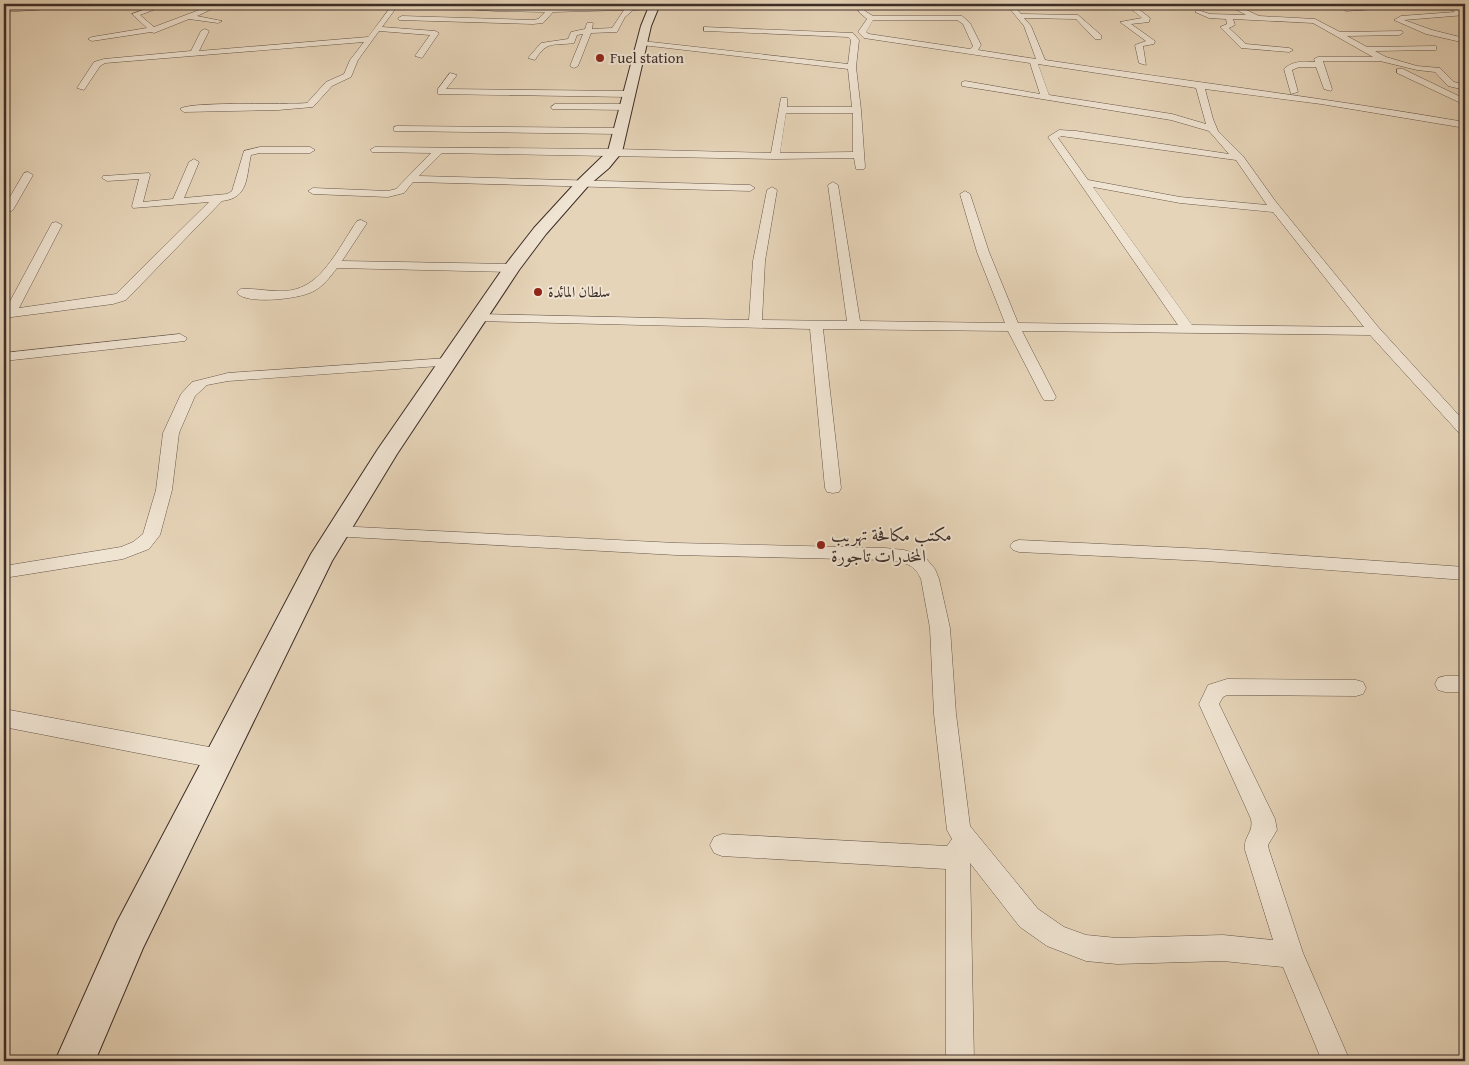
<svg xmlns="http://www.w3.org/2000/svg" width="1469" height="1065" font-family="'Gentium Book Plus',Amiri,serif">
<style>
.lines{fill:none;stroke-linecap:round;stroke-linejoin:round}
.street-casing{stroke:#67574c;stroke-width:1}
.secondary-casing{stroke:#3d2d28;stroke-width:2}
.street{fill:#efe3d1;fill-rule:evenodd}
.secondary{fill:#efe3d1;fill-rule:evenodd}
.poi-dot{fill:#8f2418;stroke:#efe3d1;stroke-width:2}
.labels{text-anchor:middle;stroke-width:4;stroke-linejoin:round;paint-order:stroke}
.far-poi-label{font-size:15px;fill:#3d2d28;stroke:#efe3d1;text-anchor:start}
.poi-label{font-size:18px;fill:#3d2d28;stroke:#efe3d1;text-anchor:start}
</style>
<rect width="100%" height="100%" fill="#e6d4b8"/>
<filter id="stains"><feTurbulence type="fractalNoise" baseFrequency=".004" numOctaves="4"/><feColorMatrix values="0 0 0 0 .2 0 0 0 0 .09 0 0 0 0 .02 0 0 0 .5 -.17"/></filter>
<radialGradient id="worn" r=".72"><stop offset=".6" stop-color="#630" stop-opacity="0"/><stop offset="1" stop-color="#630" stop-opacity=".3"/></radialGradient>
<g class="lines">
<defs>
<path id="street" d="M 67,4 L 63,8 L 4,12 L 4,8 Z
M 160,4 L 169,4 L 140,15 L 154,27 L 215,4 L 223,4 L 197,16 L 222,21 L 218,23 L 189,19 L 154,33 L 151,32 L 92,41 L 88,39 L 92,37 L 147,28 L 132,14 Z
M 393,4 L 399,4 L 382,27 L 435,31 L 439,33 L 422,58 L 415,56 L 430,35 L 379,31 L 358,60 L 351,77 L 332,86 L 313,107 L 278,110 L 184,112 L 180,109 C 189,101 286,105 307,103 L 326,82 L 344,74 L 350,60 L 364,42 L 105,63 L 100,66 L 84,90 L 77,88 L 94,62 L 104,59 L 191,51 L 201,31 L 205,29 L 209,31 L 199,51 L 368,37 Z
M 410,4 L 537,8 L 749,4 L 746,6 L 633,10 L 625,17 L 617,32 L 591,33 L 578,66 L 574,68 L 570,66 L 583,34 L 577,35 L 574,43 C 554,46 547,40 535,60 L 528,58 L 541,43 L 568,39 L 571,32 L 585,29 L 587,23 L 593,23 L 592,29 L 612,28 L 624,10 L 553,12 L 543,23 L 533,24 L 399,20 L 398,18 L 402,16 L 533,20 L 538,19 L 545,12 L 496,11 L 413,6 Z
M 854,4 L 860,4 L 865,11 L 873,16 L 962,16 L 970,23 L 981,45 L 978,50 L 1036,59 L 1024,26 L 1006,4 L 1012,4 L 1021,14 L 1078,15 L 1101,35 L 1101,39 L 1095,39 L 1076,19 L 1024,18 L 1031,26 L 1045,60 C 1185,81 1326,98 1465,122 L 1465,128 L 1321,104 L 1205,89 L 1213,119 L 1218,131 L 1243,156 L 1276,202 L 1379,328 L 1465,422 L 1465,436 L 1460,434 L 1370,335 L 1022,331 L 1056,397 L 1054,400 L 1044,400 L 1042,397 L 1008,331 L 823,329 L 841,488 L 839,492 L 833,493 L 827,492 L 825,488 L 810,329 L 474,321 L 472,318 L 479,314 L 749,320 L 753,261 L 767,190 L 772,187 L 777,190 L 765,261 L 762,320 L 847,321 L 828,185 L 833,182 L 838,185 L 860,321 L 1005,323 L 977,252 L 960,194 L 965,191 L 970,194 L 989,252 L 1018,323 L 1178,325 L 1048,137 L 1059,130 L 1076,131 L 1229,154 L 1209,131 L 1171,120 L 962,86 L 962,82 L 965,81 L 1040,94 L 1030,63 L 864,38 L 858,32 L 867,19 L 860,13 ZM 873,20 L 957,20 L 963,24 L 973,46 L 970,49 L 869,34 L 866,32 ZM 1038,64 L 1196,88 L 1206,124 L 1172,114 L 1049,95 ZM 1061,136 L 1236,160 L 1267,205 L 1180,197 L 1088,180 L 1058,138 ZM 1093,187 L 1180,203 L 1273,212 L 1364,327 L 1192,325 Z
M 1125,4 L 1132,4 L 1150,18 L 1149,22 L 1131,24 L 1155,41 L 1154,44 L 1143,46 L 1146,65 L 1139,63 L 1135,45 L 1146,41 L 1120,22 L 1142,18 Z
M 1177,4 L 1185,4 L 1190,8 L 1185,9 Z
M 1226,4 L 1234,4 L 1259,16 L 1315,19 L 1340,32 L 1402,31 L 1403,33 L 1399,35 L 1347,36 L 1367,47 L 1436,46 L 1436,50 L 1433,50 L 1375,51 L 1386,57 L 1417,66 L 1440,68 L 1454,82 L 1465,85 L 1465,90 L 1448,86 L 1435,72 L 1417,70 L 1380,61 L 1323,61 L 1332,89 L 1331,91 L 1324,89 L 1316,67 L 1299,67 L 1292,70 L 1298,92 L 1291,94 L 1284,69 C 1292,61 1304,61 1315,62 L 1314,59 L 1318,57 L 1373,57 L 1313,23 L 1233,19 L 1235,25 L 1229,28 L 1246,44 L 1289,48 L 1293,50 L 1289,52 L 1241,48 L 1220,27 L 1227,24 L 1226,19 L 1209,18 L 1195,12 L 1198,10 L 1210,14 L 1246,15 Z
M 1393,4 L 1422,4 L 1419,6 L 1346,11 L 1343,9 L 1346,7 Z
M 1465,4 L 1465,7 L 1458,8 L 1465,11 L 1465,15 L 1404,20 L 1432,30 L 1464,38 L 1465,40 L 1461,42 L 1426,34 L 1394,20 L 1401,16 L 1455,12 L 1446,7 Z
M 704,27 L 853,33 L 859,40 L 856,67 L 861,110 L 865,167 L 864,169 L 856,169 L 854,158 L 775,159 L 442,153 L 419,176 L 750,185 L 755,188 L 750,191 L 413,182 L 404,193 L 388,197 L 313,194 L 308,191 L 313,188 L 388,191 L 396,189 L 431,153 L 372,152 L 370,150 L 375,147 L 615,149 L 771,153 L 781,98 L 787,98 L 787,107 L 852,107 L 848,69 L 642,45 L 638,43 L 642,41 L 848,64 L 851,40 L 848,37 L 707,31 L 704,31 ZM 786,113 L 853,113 L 853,152 L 780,153 Z
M 1397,69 L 1403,69 L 1465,99 L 1465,105 L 1397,73 Z
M 450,73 L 457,75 L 446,89 L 629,91 L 633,94 L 629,97 L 438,94 L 438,89 Z
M 555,104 L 626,104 L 630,107 L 626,110 L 552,109 L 551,107 Z
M 397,126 L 619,128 L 624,131 L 619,134 L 394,131 L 394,127 Z
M 260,147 L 310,147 L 315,150 L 310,153 L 260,153 L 251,155 C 246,177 249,198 222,201 L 126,300 L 113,304 L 4,318 L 4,308 L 8,305 L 52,223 L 56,222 L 62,225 L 19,308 L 116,294 L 209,202 L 133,208 L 132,206 L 139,179 L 107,181 L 102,178 L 103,176 L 149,173 L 150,175 L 143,202 L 173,199 L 189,162 L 194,159 L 199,162 L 184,198 L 227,194 L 232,191 L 244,151 Z
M 28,172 L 33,175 L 13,210 L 4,215 L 4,207 L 24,173 Z
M 361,220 L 367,223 L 342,261 L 512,264 L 518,268 L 512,272 L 337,268 C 330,277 323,287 312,292 C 298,299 247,305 237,293 C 239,290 239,289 243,289 C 264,288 284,296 304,286 C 327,275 343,241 357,221 Z
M 180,334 L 187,338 L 185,341 L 4,361 L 4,353 Z
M 448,358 L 453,359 L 455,362 L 453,365 L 228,381 L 207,385 L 195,396 L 179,433 L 172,490 L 160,535 L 149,549 L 123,559 L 4,578 L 4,566 L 121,547 L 133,542 L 143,534 L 156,490 L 163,433 L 181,394 L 192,382 L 228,373 Z
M 337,526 L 676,543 L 885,548 L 904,550 L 924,556 L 935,569 L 939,579 L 950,628 L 956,714 L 970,826 L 1038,909 L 1064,927 L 1086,935 L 1117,938 L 1223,935 L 1273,940 L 1245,850 C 1243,836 1254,833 1251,819 L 1199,704 L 1208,685 L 1227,679 L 1356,680 L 1363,682 L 1366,688 L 1363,694 L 1356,696 L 1227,695 L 1223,697 L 1219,704 L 1275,819 L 1277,830 L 1268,845 L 1269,850 L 1303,953 L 1350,1061 L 1322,1061 L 1283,967 L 1223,961 L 1117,964 L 1086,961 L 1047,946 L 1020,927 L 970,863 L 974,1061 L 946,1061 L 946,869 L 722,856 L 714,853 L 710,845 L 714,837 L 722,834 L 947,846 L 952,839 L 947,830 L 934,714 L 930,628 L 921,579 C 914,562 901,562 885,560 L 676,555 L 331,536 L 328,532 L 331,528 Z
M 1019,540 L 1206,549 L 1465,567 L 1465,580 L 1206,561 L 1019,552 L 1013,550 L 1010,546 L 1013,542 Z
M 1445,676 L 1465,676 L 1465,692 L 1445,692 L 1438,690 L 1435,684 L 1438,678 Z
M 4,709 L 220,749 L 228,752 L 231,759 L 228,766 L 220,769 L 4,727 Z"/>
<path id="secondary" d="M 650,4 L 660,4 L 651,26 L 622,152 L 609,168 L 589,185 L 546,234 L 519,270 L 397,454 L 332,561 L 143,948 L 95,1061 L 55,1061 L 117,922 L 311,554 L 378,449 L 506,264 L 534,228 L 579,179 L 608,151 L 641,26 Z"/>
</defs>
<use href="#street" class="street-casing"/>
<use href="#secondary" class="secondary-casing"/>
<use href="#street" class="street"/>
<use href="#secondary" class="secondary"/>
</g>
<g class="poi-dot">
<circle cx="600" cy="58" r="5"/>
<circle cx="538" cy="292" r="5"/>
<circle cx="821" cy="545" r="5"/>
</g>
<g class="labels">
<g class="far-poi-label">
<text x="610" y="63">Fuel station</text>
<text x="548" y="297">سلطان المائدة</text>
</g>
<g class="poi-label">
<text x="831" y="541">مكتب مكافحة تهريب<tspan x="831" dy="21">المخدرات تاجورة</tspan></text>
</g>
</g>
<rect width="1469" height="1065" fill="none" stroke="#e6d4b8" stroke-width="20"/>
<rect x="5" y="5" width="1459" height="1055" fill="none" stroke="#3d2d28" stroke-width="2.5"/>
<rect x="10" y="10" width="1449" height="1045" fill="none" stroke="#3d2d28"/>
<rect width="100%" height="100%" filter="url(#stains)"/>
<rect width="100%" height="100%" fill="url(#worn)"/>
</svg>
